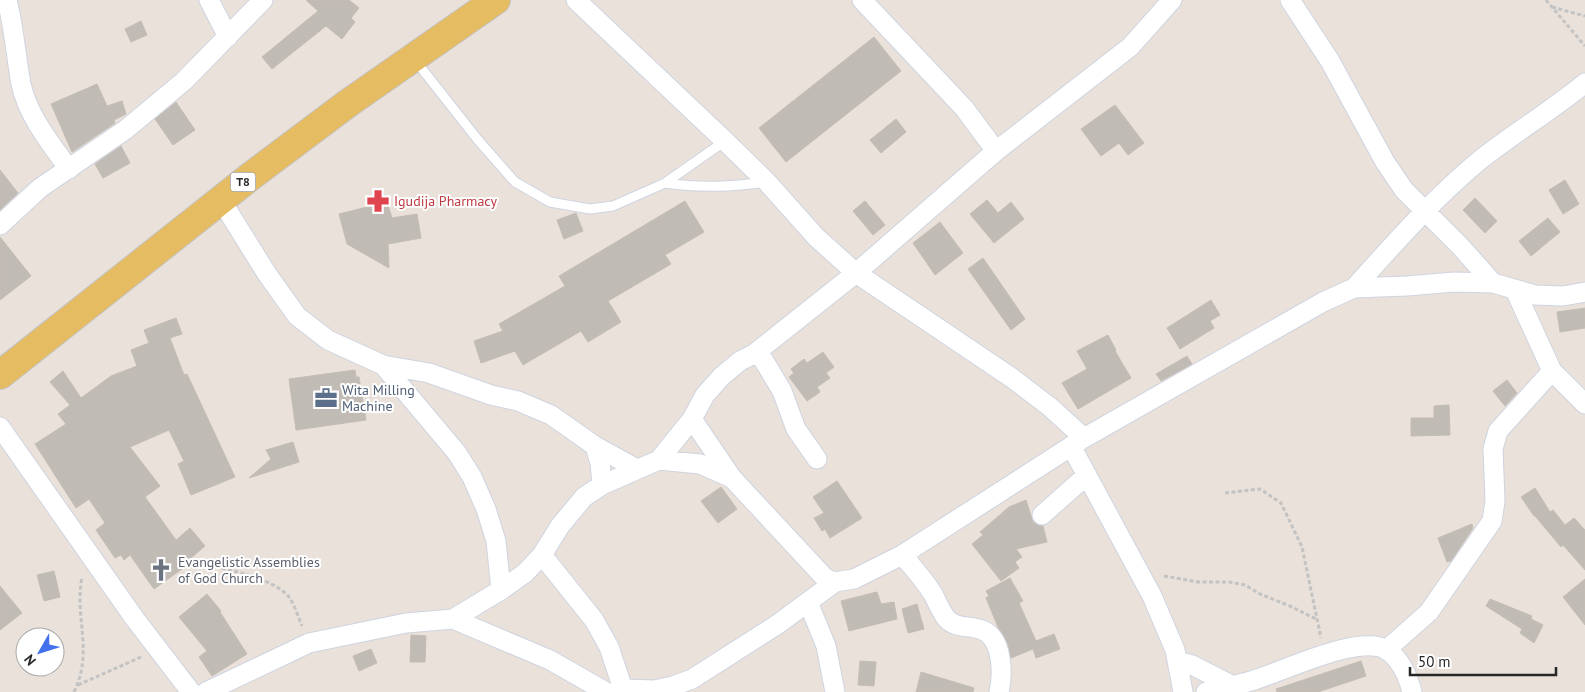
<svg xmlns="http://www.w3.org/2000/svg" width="1585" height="692" font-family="'PT Sans',sans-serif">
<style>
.building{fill:#c1bbb6;stroke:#c4bdb4}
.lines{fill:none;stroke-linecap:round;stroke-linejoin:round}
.lane-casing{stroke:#cfd4e0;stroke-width:11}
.street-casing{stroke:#cfd4e0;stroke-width:21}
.primary-casing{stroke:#c3c3c3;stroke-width:30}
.path{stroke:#c3c3c3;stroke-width:3;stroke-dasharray:4 2.5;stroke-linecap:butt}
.lane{stroke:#fff;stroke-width:9}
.street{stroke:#fff;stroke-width:19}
.primary{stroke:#e6bc62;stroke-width:28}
.labels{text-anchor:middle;stroke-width:4;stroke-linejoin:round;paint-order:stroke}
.shield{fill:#fff;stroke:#686868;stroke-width:1}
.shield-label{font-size:12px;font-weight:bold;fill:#272727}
.health-label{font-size:14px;fill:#be3a42;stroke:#fff;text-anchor:start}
.service-label{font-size:14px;fill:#4e5e75;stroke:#fff;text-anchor:start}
.worship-label{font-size:14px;fill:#5b616d;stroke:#fff;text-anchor:start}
</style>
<rect width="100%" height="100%" fill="#e9e1da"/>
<path class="building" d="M 306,0 L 349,0 L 359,8 L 351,18 L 355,22 L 342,39 L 326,26 L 272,69 L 262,57 L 318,11 Z
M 141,21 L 147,35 L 131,42 L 125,29 Z
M 874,37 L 901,71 L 786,162 L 759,128 Z
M 97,84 L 107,106 L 122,101 L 126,114 L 114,120 L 115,123 L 72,152 L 51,104 Z
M 176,102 L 195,130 L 173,145 L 155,119 Z
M 1115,105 L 1144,143 L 1128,155 L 1119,143 L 1101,156 L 1081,129 Z
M 896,119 L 906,132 L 881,153 L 870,140 Z
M 121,146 L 130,163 L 103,178 L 95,164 Z
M 0,170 L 18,193 L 0,210 Z
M 1565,180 L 1579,204 L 1563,214 L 1549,190 Z
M 1475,198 L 1497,221 L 1485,233 L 1463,210 Z
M 987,200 L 998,213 L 1011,202 L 1024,219 L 994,243 L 970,214 Z
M 685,201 L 704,232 L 665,255 L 671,264 L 608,301 L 621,322 L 588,342 L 581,331 L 523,365 L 515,351 L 481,363 L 474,341 L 503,331 L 499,324 L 565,286 L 559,276 Z
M 865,201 L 885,225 L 873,235 L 853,211 Z
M 387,202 L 392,218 L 417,214 L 421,238 L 388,244 L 389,268 L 347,244 L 339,214 Z
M 576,213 L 583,231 L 564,239 L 557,220 Z
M 1548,218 L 1560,232 L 1531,256 L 1519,241 Z
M 940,222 L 963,253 L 935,275 L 913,243 Z
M 0,237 L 31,276 L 0,300 Z
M 983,258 L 1025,319 L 1011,330 L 968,269 Z
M 1211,300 L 1220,315 L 1210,321 L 1214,328 L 1180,349 L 1167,328 Z
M 1585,308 L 1585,328 L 1560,332 L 1557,312 Z
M 176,318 L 182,334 L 170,338 L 184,375 L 187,374 L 235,477 L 191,495 L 178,464 L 184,461 L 169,430 L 130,447 L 160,486 L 145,497 L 176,540 L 190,528 L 205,546 L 184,564 L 186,566 L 154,589 L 130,555 L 124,560 L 121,555 L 115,558 L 96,530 L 105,523 L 89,499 L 76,508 L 35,444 L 66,424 L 58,414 L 70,405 L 50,382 L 63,371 L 81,398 L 111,376 L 137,366 L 131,350 L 149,343 L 144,330 Z
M 1108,335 L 1116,350 L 1115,351 L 1131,378 L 1078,409 L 1062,383 L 1087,369 L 1077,351 Z
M 823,352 L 834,367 L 826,373 L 830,378 L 817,387 L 820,392 L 807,401 L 789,377 L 794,373 L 791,369 L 804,359 L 807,363 Z
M 1187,356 L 1192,364 L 1161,381 L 1156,374 Z
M 355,370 L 356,377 L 359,377 L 366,420 L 296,430 L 289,379 Z
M 1507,380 L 1517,393 L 1505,406 L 1493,391 Z
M 1449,405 L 1450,435 L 1411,436 L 1411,418 L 1434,418 L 1434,406 Z
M 293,442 L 299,462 L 249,478 L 271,459 L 266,450 Z
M 837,481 L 862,518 L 830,538 L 825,529 L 822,531 L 814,518 L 824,513 L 813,497 Z
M 721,487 L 737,509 L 718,523 L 701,501 Z
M 1535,488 L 1550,512 L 1553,510 L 1565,525 L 1574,518 L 1585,530 L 1585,570 L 1563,545 L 1561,547 L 1535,516 L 1534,516 L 1521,497 Z
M 1026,500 L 1033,522 L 1038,525 L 1043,526 L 1047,542 L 1016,549 L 1022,557 L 1015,562 L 1019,568 L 1001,581 L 972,544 L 983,535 L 980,532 L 1009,507 Z
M 1472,524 L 1473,528 L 1451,561 L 1447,562 L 1438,538 Z
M 54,571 L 60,597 L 44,601 L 37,575 Z
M 1010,578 L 1023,601 L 1019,603 L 1036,641 L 1054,634 L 1060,649 L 1036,658 L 1033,649 L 1011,658 L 1008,644 L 998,627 L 986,598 L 989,596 L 986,591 Z
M 1585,579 L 1585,625 L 1563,597 Z
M 0,586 L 22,613 L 0,630 Z
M 877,592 L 881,604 L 894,602 L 897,619 L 849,631 L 841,601 Z
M 207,594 L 221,611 L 220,612 L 247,654 L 212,676 L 199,657 L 207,651 L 179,617 Z
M 1490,599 L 1532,616 L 1531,619 L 1543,625 L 1534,643 L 1520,633 L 1522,629 L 1486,606 Z
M 917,604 L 924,629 L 908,633 L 902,609 Z
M 411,635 L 426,636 L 425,662 L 410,662 Z
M 371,649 L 377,663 L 359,671 L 353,656 Z
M 860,661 L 876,662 L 874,686 L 858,685 Z
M 1361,661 L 1366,676 L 1318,692 L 1277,692 L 1276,689 Z
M 921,672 L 974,688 L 973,692 L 916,692 Z"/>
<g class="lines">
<defs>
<path id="lane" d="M 415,60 L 478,140 L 515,182 L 550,202 L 590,209 L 613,206 L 665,183 L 725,141
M 665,183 C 701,188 730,187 767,182"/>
<path id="street" d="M 7,0 C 14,28 16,56 21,84 C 28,116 50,143 69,169
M 209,0 L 228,37
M 576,0 L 725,141 L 767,182 L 816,237 L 856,273 L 1012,378 L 1050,407 L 1084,438
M 862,0 L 964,108 L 996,151
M 1290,0 L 1330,61 L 1385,162 L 1404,190 L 1460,246 L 1493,283
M 221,200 L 267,274 L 297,316 L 328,340 L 383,365 L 429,373 L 491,395 L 518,401 L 551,415 L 595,446 L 637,469
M 0,225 L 40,188 L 125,130 L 184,81 L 263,0
M 1354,288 C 1394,244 1434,198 1480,160 C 1514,133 1551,111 1585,83
M 1515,290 L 1552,371 L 1585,404
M 758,351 L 782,391 L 796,429 L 817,459
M 383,365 L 457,453 L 472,477 L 486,509 L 496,541 L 501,590
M 692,419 L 732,478
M 0,427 L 135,619 L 191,692
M 595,446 L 600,463 L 602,485
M 1071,446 L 1152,596 L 1175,650 L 1183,692
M 659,460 L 692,419 L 705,395 L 722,376 L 740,361 L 754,354 L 856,273 L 996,151 L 1130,47 L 1172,0
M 1042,515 L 1087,475
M 542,555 L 594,620 L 609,647 L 624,692
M 902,555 C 913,567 924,580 933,594 C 937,602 941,611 946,618 C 955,629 970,625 982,630 C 1003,638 1003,674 999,692
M 808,602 L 826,646 L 835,692
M 453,619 L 550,660 L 606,692
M 1386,650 L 1429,612 L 1492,521 L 1495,501 L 1493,449 L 1498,431 L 1552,371
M 1177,661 L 1192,665 L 1233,686
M 623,689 L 654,690 L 673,686 L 692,679 L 778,624 L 835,582
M 206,692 L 309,643 L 406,623 L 453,619 L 501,590 L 525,573 L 542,555 L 560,526 L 584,497 L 602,485 L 659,460 L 700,464 L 732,478 L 825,578 L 835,582 L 854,579 L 902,555 L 1084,438 L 1323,302 L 1354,288 L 1407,286 L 1454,282 L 1493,283 L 1535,295 L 1563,296 L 1585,292
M 1206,692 C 1222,688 1238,685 1254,680 C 1282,672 1360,633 1387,650 C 1401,660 1408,676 1412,692"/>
<path id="primary" d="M 0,375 L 251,176 L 347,104 L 496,0"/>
</defs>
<use href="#lane" class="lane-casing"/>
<use href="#street" class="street-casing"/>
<use href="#primary" class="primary-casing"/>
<path class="path" d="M 1546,0 L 1585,46
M 1552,7 L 1585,16
M 1225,493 L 1260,489 L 1281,503 L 1302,547 L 1321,638
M 209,565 C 233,571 273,578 289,597 C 295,605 298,617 302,626
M 1164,576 L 1198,582 L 1229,582 L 1245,585 L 1260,594 L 1290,606 L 1316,619
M 78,685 L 141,657
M 74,692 C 94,651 74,618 82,577"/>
<use href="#lane" class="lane"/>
<use href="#street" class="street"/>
<use href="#primary" class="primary"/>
</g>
<defs>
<symbol id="pharmacy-bare" viewBox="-9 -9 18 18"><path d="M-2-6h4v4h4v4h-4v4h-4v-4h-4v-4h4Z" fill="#e0444e" stroke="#fff" stroke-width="2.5" paint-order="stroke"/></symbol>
<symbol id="office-bare" viewBox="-9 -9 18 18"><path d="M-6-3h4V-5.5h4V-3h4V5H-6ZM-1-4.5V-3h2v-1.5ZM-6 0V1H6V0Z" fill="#5c6f8a" stroke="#fff" stroke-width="2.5" paint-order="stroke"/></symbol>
<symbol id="church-bare" viewBox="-9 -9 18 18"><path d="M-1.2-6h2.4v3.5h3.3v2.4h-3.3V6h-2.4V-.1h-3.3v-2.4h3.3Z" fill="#6b7280" stroke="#fff" stroke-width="2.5" paint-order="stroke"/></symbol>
</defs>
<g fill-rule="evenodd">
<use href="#pharmacy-bare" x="362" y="185" width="32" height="32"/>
<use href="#office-bare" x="310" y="382" width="32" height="32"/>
<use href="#church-bare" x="145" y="554" width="32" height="32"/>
</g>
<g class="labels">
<rect class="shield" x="230.5" y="172.5" width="25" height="19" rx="4"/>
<g class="shield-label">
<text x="243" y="186">T8</text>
</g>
<g class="health-label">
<text x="394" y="206">Igudija Pharmacy</text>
</g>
<g class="service-label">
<text x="342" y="395">Wita Milling<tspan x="342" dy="16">Machine</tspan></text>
</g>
<g class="worship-label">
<text x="178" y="567">Evangelistic Assemblies<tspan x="178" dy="16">of God Church</tspan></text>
</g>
</g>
<g transform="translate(40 652) rotate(231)"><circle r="24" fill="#ffffff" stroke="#a9a9a9"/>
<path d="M0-4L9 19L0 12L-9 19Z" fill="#4371ed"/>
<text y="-8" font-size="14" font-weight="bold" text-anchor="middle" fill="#272727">N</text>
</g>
<path d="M1410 667v8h146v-8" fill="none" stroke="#272727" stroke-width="2.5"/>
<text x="1418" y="667" font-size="15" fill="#272727" stroke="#ffffff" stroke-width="4" paint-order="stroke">50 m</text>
</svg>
